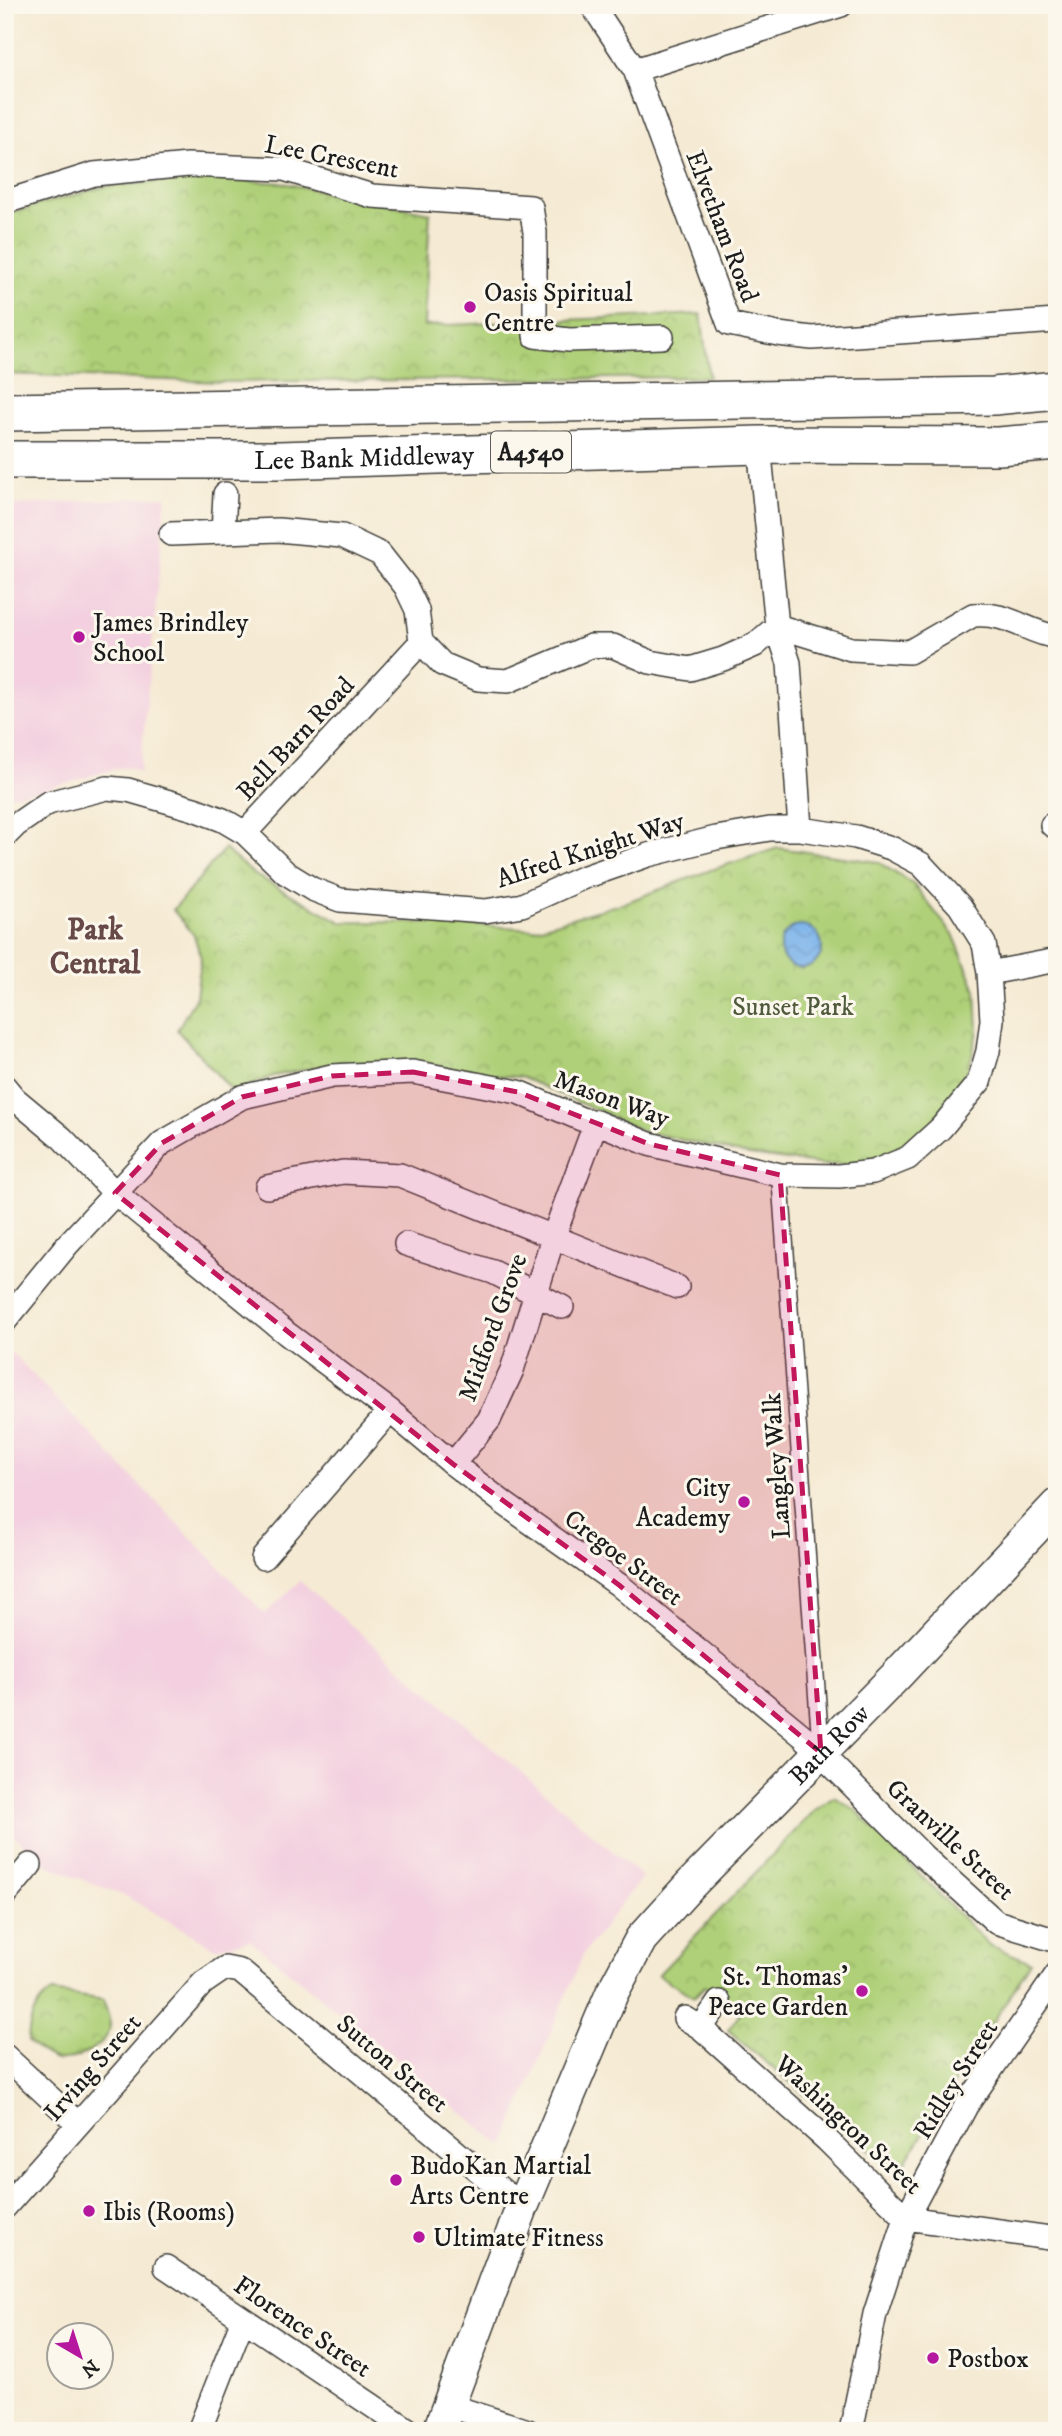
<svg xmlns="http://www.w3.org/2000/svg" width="1062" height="2436" font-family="'IM FELL DW Pica',serif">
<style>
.built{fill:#f3cfdf}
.park{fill:url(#park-crowns);stroke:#66764a;stroke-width:2}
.water{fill:url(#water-waves);stroke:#4c6884;stroke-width:2}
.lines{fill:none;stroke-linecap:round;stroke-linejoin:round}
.pedestrian-casing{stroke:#3d3b37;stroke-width:19}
.minor-casing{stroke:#3d3b37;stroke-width:26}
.secondary-casing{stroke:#3d3b37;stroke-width:35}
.trunk-casing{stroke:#3d3b37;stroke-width:40}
.pedestrian{stroke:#fff;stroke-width:16}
.minor{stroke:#fff;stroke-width:23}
.secondary{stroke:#fff;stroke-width:32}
.trunk{stroke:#fff;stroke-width:37}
.marked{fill:#c2185b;fill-opacity:0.2;stroke:#c2185b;stroke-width:5;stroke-dasharray:14 9;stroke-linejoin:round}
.poi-dot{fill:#b5179e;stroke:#fbf7ec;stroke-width:2.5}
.labels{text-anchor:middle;stroke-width:6;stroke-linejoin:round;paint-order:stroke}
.shield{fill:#fbf7ec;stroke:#5f5e5a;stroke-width:2}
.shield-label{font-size:24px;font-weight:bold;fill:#1c1c1c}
.street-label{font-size:26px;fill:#1c1c1c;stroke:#fbf7ec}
.poi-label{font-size:26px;fill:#1c1c1c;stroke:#fbf7ec;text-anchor:start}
.park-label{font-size:26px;fill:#4f5b3c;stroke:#fbf7ec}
.quarter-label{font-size:30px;font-weight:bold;fill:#674948;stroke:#fbf7ec}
</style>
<defs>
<pattern id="park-crowns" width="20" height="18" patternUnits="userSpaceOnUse" patternTransform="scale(1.75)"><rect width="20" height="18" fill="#afd078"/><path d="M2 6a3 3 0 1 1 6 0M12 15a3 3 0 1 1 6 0" fill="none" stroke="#96b267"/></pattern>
<pattern id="water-waves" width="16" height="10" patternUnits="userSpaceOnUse" patternTransform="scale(1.75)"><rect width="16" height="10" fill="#7bb3eb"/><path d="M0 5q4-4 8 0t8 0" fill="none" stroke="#6a99c9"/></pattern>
</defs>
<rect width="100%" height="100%" fill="#fbf7ec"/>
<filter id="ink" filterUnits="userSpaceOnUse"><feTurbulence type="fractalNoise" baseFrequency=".0143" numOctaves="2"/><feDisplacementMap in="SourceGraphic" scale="14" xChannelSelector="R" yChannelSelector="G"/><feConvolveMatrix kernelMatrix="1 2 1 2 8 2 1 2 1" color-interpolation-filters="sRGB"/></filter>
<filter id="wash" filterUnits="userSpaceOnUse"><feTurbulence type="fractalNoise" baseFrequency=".00686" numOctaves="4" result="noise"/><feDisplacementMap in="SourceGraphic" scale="28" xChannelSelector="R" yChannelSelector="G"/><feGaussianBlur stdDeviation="1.57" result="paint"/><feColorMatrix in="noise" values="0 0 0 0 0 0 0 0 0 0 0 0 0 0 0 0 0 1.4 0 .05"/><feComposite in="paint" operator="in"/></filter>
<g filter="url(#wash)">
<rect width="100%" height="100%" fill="#f5ead3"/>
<path class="built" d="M 166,496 L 140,773 L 131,768 L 119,768 L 41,790 L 5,796 L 5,506 Z
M 11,1352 L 265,1614 L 300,1581 L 642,1877 L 584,1953 L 503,2146 L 250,1940 L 215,1948 L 127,1897 L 49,1866 L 5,1829 L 5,1361 Z"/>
<path class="park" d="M 195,178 L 283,183 L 430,213 L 424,326 L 701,314 L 709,377 L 221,382 L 5,374 L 5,214 L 103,187 Z
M 778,848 L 878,862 L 914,885 L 954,936 L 976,990 L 978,1032 L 969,1068 L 933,1122 L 903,1147 L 865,1163 L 825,1165 L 749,1155 L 643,1131 L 521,1077 L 485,1075 L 411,1061 L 329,1065 L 273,1076 L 233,1092 L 177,1030 L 196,997 L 201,958 L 194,935 L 173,910 L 224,849 L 255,875 L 341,922 L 444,923 L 534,929 L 627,902 L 708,871 Z
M 834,1797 L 856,1810 L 989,1945 L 1031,1962 L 898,2174 L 728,2030 L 740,2014 L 705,1986 L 694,1997 L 658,1975 L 814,1811 Z
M 52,1992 L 103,2000 C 105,2007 111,2020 110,2027 C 108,2045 73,2063 56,2060 C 46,2057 36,2049 28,2042 C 29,2020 34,2004 52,1992 Z"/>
<path class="water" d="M780 947a21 21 0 1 1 42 0a21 21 0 1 1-42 0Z"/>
</g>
<g filter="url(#ink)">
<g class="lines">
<defs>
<path id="pedestrian" d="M 780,1175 L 821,1752"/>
<path id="minor" d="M 592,5 L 635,70 L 729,324 L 778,334 L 812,338 L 1057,321
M 635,70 L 841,5
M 5,202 L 94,174 L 188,165 L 284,169 L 372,196 L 531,207 L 535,232 L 535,336 L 569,340 L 662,337
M 759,445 L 777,626 L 789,663 L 800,829
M 223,532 L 225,494
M 171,534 L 278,530 L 342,536 L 380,554 L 406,587 L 417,610 L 421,642 L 442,664 L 478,679 L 508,681 L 591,646 L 613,646 L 650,662 L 690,669 L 723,659 L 755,645 L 777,626
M 777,626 L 851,649 L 909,652 L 973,615 C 1009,612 1025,632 1057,637
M 1052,825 L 1057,824
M 245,833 L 421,642
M 5,836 L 16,825 L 48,803 L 107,788 L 128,790 L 194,809 L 223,820 L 245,833 L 286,873 L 312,889 L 340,900 L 485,911 L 522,905 L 582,878 L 648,855 L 716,838 L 770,829 L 800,829 L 856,837 L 891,848 L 921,864 L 960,906 L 984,944 L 989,973 L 992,1020 L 988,1051 L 979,1082 L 941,1128 L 908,1158 L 873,1172 L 839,1176 L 780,1175 L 649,1144 L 596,1122 L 581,1119 L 518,1092 L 413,1072 L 332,1076 L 242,1097 L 162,1143 L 67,1245 L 5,1321
M 989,973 L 1057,960
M 5,1087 L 14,1098 L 62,1138 L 115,1193 L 286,1333 L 390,1411 L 453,1464 L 505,1504 L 619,1585 L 804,1737 L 923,1856 L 996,1922 L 1057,1941
M 267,1187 L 343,1172 L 400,1175 L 677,1287
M 406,1244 L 493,1272 L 562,1307
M 453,1464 L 489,1420 L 512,1370 L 553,1238 L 596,1122
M 263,1558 L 390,1411
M 5,1895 L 30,1865
M 685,2018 L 701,2028 L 827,2140 L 906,2218 L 1057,2239
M 701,2028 L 719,2002
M 5,2056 L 78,2124
M 5,2207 L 203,1983 L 225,1968 L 240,1971 L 522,2207
M 166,2267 L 410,2431
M 448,2405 L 528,2431
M 199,2431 L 243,2319
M 851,2431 L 875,2314 L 906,2218 L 966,2106 L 1057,1974"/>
<g id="secondary">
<path id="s1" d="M 439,2431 L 522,2207 L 612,1993 L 641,1939 L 690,1885 L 895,1677 L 1057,1505"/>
</g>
<g id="trunk">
<path d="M 5,412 L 994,396 L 1057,390"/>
<path id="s2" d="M 5,460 L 279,460 L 759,445 L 999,446 L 1057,441"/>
</g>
</defs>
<use href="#pedestrian" class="pedestrian-casing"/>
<use href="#minor" class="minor-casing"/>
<use href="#secondary" class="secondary-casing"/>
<use href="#trunk" class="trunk-casing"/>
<use href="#pedestrian" class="pedestrian"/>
<use href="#minor" class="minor"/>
<use href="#secondary" class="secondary"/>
<use href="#trunk" class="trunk"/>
</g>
</g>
<path class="marked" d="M 413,1072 L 518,1092 L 649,1144 L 780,1175 L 821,1753 L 619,1585 L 453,1464 L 115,1193 L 162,1143 L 242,1097 L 332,1076 Z"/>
<g class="poi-dot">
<circle cx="470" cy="307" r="7"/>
<circle cx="79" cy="637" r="7"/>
<circle cx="744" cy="1502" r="7"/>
<circle cx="862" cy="1991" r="7"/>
<circle cx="396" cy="2180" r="7"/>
<circle cx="89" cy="2211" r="7"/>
<circle cx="419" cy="2237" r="7"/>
<circle cx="933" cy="2358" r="7"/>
</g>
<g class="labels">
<rect class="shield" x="491" y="431.5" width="80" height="41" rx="5"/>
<g class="shield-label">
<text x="531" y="460">A4540</text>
</g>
<g class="street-label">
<text transform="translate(332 156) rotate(11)" y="9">Lee Crescent</text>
<text transform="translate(723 226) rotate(69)" y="9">Elvetham Road</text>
<text dy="9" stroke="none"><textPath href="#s2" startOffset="359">Lee Bank Middleway</textPath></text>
<text transform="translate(295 738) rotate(-47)" y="9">Bell Barn Road</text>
<text transform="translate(590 849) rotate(-18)" y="9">Alfred Knight Way</text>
<text transform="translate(612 1098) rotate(20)" y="9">Mason Way</text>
<text transform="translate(492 1327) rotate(-70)" y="9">Midford Grove</text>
<text transform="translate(776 1466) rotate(-94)" y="9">Langley Walk</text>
<text transform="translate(624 1557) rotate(37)" y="9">Cregoe Street</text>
<text dy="9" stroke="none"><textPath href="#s1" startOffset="803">Bath Row</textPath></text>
<text transform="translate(951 1839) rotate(43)" y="9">Granville Street</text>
<text transform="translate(393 2063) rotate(40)" y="9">Sutton Street</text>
<text transform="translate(92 2067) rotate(-49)" y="9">Irving Street</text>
<text transform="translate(955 2079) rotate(-58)" y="9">Ridley Street</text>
<text transform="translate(849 2124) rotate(43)" y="9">Washington Street</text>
<text transform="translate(303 2326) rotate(34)" y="9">Florence Street</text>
</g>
<g class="poi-label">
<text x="484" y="301">Oasis Spiritual<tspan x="484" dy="30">Centre</tspan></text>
<text x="93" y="631">James Brindley<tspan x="93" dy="30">School</tspan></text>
<text x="730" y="1496" text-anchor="end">City<tspan x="730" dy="30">Academy</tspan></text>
<text x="848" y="1985" text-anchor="end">St. Thomas'<tspan x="848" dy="30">Peace Garden</tspan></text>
<text x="410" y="2174">BudoKan Martial<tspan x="410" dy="30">Arts Centre</tspan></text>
<text x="103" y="2220">Ibis (Rooms)</text>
<text x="433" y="2246">Ultimate Fitness</text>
<text x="947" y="2367">Postbox</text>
</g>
<g class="park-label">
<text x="793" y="1015">Sunset Park</text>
</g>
<g class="quarter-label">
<text x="95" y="939">Park<tspan x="95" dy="34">Central</tspan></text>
</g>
</g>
<rect width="1062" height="2436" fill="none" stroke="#fbf7ec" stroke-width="28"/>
<g transform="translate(80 2356) rotate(141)"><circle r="33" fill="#fbf7ec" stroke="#a29f99" stroke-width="2"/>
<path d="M0-5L12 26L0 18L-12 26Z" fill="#b5179e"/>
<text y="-10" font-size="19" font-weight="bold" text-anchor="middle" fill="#1c1c1c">N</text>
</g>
</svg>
